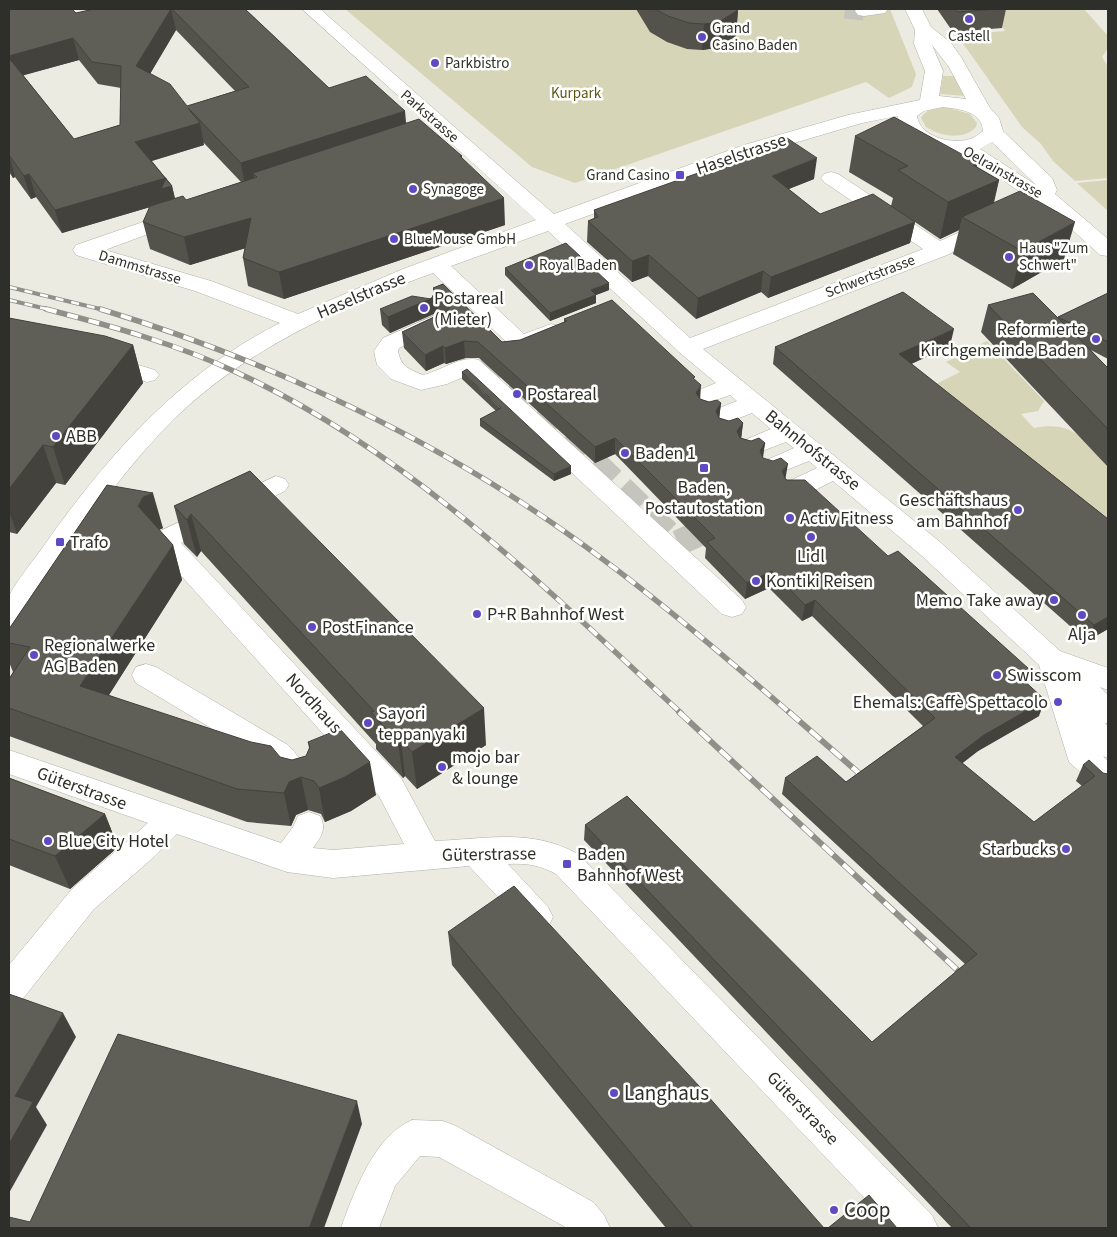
<svg xmlns="http://www.w3.org/2000/svg" width="1117" height="1237" font-family="'Source Sans 3',sans-serif">
<style>
.green{fill:#d7d5b8}
.lines{fill:none;stroke-linecap:round;stroke-linejoin:round}
.minor-tunnel-far1{stroke:#c5c5bd;stroke-width:19;stroke-dasharray:19 10;stroke-linecap:butt}
.minor-tunnel{stroke:#c5c5bd;stroke-width:26;stroke-dasharray:26 12;stroke-linecap:butt}
.minor-casing{stroke:#b1b1a8;stroke-width:1}
.minor{fill:#fff;fill-rule:evenodd}
.rail-far2-casing{stroke:#909089;stroke-width:4}
.rail-far1-casing{stroke:#909089;stroke-width:5.5}
.rail-casing{stroke:#909089;stroke-width:6}
.rail-far2{stroke:#fffffe;stroke-width:2.5;stroke-dasharray:8;stroke-linecap:butt}
.rail-far1{stroke:#fffffe;stroke-width:4;stroke-dasharray:11;stroke-linecap:butt}
.rail{stroke:#fffffe;stroke-width:4.5;stroke-dasharray:14;stroke-linecap:butt}
.wall{fill:#53524b;fill-rule:evenodd}
.shaded-wall{fill:#43423d}
.building{fill:#605f57;stroke:#43423d}
.poi-dot{fill:#5e4ac3;stroke:#fffffe;stroke-width:2}
.labels{text-anchor:middle;stroke-width:5;stroke-linejoin:round;paint-order:stroke}
.far-poi-label{font-size:15px;fill:#2e2e2b;stroke:#fffffe;text-anchor:start}
.far-park-label{font-size:15px;fill:#5c5715;stroke:#fffffe}
.far-street-label{font-size:15px;fill:#2e2e2b;stroke:#fffffe}
.street-label{font-size:18px;fill:#2e2e2b;stroke:#fffffe}
.poi-label{font-size:18px;fill:#2e2e2b;stroke:#fffffe;text-anchor:start}
.near-poi-label{font-size:21px;fill:#2e2e2b;stroke:#fffffe;text-anchor:start}
</style>
<rect width="100%" height="100%" fill="#ebebe1"/>
<path class="green" d="M 345,9 L 890,9 L 916,74 L 912,87 L 889,98 L 866,82 L 575,183 L 532,167 Z
M 990,9 L 1084,9 L 1108,36 L 1108,48 L 1102,57 L 1108,67 L 1108,178 L 1075,181 L 1053,161 L 1041,144 L 1022,127 L 957,35 L 1005,31 Z
M 943,76 L 956,76 L 966,96 L 940,94 Z
M 945,107 L 970,114 L 977,123 L 976,127 C 963,141 940,136 926,127 L 921,118 C 926,109 935,108 945,107 Z
M 1108,180 L 1108,211 L 1077,183 Z
M 987,341 L 1044,401 L 1038,411 L 1021,414 L 1034,428 C 1073,420 1085,440 1108,465 L 1108,521 L 934,385 L 960,372 L 946,362 Z"/>
<g class="lines">
<path class="minor-tunnel-far1" d="M 845,9 L 864,11
M 424,308 L 426,310"/>
<path class="minor-tunnel" d="M 425,309 L 493,374 L 580,449 L 678,543 L 729,520"/>
<defs>
<path id="minor" d="M 302,9 L 320,9 L 554,214 L 744,145 L 848,115 L 920,100 L 925,71 L 914,44 L 915,30 L 905,9 L 922,9 L 931,27 L 951,43 L 961,57 L 990,108 L 999,118 L 1003,131 L 1052,178 L 1057,190 L 1055,194 L 1108,239 L 1108,256 L 1100,255 L 1048,208 L 947,255 L 703,349 L 940,542 L 1060,651 L 1108,668 L 1108,690 L 1100,687 L 1108,695 L 1108,723 L 1105,723 L 1108,727 L 1108,758 L 1103,756 L 1108,761 L 1108,790 L 1097,787 L 1069,762 L 1039,665 L 922,556 L 833,481 C 818,488 802,500 785,495 L 781,489 L 785,483 L 817,468 L 809,461 L 771,476 L 762,474 L 759,468 L 762,462 L 794,448 L 786,442 L 749,456 L 740,454 L 737,448 L 740,442 L 771,429 L 752,413 L 718,426 L 709,424 L 706,418 L 709,412 L 737,401 L 730,395 L 697,407 L 689,404 L 685,399 L 689,394 L 716,383 L 679,352 L 548,231 L 451,266 L 524,334 L 551,324 L 559,326 L 562,331 C 554,343 526,351 513,348 L 433,273 C 340,307 246,349 174,419 C 113,480 67,553 19,624 L 9,627 C 9,618 6,606 9,597 C 12,586 38,555 45,544 C 109,454 180,373 280,323 L 195,291 L 76,255 L 73,250 L 76,245 L 172,212 L 179,210 L 186,212 L 189,216 L 186,220 L 105,250 L 211,281 L 298,314 L 403,269 L 536,220 ZM 932,45 L 949,67 L 966,99 L 939,96 L 943,71 ZM 943,107 C 959,109 982,111 983,131 C 979,134 974,138 970,139 C 952,145 920,137 917,116 L 924,111 ZM 898,116 C 899,127 904,135 914,141 C 933,152 956,150 975,161 C 996,173 1012,189 1033,199 L 940,241 L 838,174 L 831,172 L 824,174 L 821,178 L 824,182 L 923,249 L 690,338 L 565,224 L 757,154 L 862,123 ZM 992,142 L 1035,184 L 1036,185 L 980,149 Z
M 857,9 L 888,9 L 885,13 L 864,16 L 858,15 L 855,11 Z
M 438,314 L 446,316 L 449,321 L 446,326 L 399,348 L 398,351 C 401,367 409,369 423,375 C 441,371 460,355 479,360 L 742,600 L 746,607 L 742,614 L 732,617 L 722,614 L 468,375 L 447,384 L 421,390 L 391,379 L 377,365 L 374,351 L 383,338 Z
M 105,355 L 155,370 L 159,375 L 155,380 L 147,382 L 97,367 L 93,362 L 97,357 Z
M 276,476 L 285,479 L 289,485 L 285,491 L 181,543 L 401,778 L 435,841 C 487,839 531,828 578,854 L 932,1215 L 938,1228 L 893,1228 L 556,874 C 540,865 526,863 508,864 L 548,907 L 553,917 L 548,927 L 537,931 L 526,927 L 469,866 L 333,878 L 287,872 L 177,834 L 155,856 L 94,909 L 21,1001 L 9,1005 L 9,965 L 72,889 L 148,823 L 9,774 L 9,750 L 281,843 L 293,827 L 298,816 L 309,812 L 320,816 C 327,829 321,837 313,848 L 333,850 L 404,844 L 379,796 L 150,541 L 154,534 Z
M 146,664 L 156,667 L 288,745 L 311,771 L 315,780 L 311,789 L 300,792 L 289,789 L 266,761 L 136,683 L 132,675 L 136,667 Z
M 412,1120 L 443,1121 L 456,1126 L 593,1202 L 604,1215 L 610,1228 L 567,1228 L 439,1157 L 420,1156 L 395,1186 L 379,1228 L 341,1228 C 354,1192 374,1136 412,1120 Z"/>
</defs>
<use href="#minor" class="minor-casing"/>
<use href="#minor" class="minor"/>
<defs>
<path id="rail-far2" d="M 9,287 L 104,310
M 9,300 L 51,310"/>
<path id="rail-far1" d="M 46,309 C 111,326 177,344 238,373 C 408,452 545,587 681,713
M 100,309 C 249,354 406,425 536,512 C 626,572 708,642 790,713"/>
<path id="rail" d="M 679,712 L 967,979
M 789,712 L 868,781"/>
</defs>
<use href="#rail-far2" class="rail-far2-casing"/>
<use href="#rail-far1" class="rail-far1-casing"/>
<use href="#rail" class="rail-casing"/>
<use href="#rail-far2" class="rail-far2"/>
<use href="#rail-far1" class="rail-far1"/>
<use href="#rail" class="rail"/>
</g>
<path class="wall" d="M 9,9 L 76,13 L 94,9 L 245,9 L 329,88 L 406,123 L 462,156 L 462,159 L 505,225 L 284,299 L 248,286 L 243,258 L 245,248 L 190,265 L 150,249 L 143,222 L 150,207 L 62,233 L 36,197 L 31,199 L 15,177 L 13,178 L 9,172 ZM 176,30 L 235,91 L 187,106 L 150,74 ZM 79,60 L 98,84 L 121,88 L 120,125 L 74,139 L 23,75 ZM 203,142 L 241,182 L 186,200 L 175,198 L 172,186 L 152,161 L 204,145 Z
M 636,9 L 738,9 L 736,36 L 716,48 L 702,50 L 687,49 L 667,42 L 650,32 Z
M 937,9 L 1006,9 L 1002,28 L 953,32 Z
M 855,136 L 977,167 L 999,180 L 994,203 L 1064,259 L 1012,289 L 953,254 L 959,230 L 940,239 L 915,222 L 910,243 L 768,298 L 761,292 L 696,319 L 648,276 L 632,282 L 587,242 L 588,221 L 594,218 L 594,210 L 814,179 L 788,189 L 820,214 L 891,206 L 893,198 L 849,172 Z
M 505,268 L 609,290 L 596,295 L 596,303 L 550,321 L 505,275 Z
M 443,284 L 502,342 L 520,340 L 564,322 L 564,319 L 694,379 L 700,399 L 709,402 L 721,403 L 719,418 L 729,421 L 743,423 L 741,438 L 751,441 L 765,443 L 763,458 L 786,479 L 1025,681 L 1039,716 L 978,751 L 962,763 L 1034,822 L 1082,786 L 1076,781 L 1083,765 L 1103,773 L 1108,1228 L 952,1228 L 584,840 L 585,825 L 872,1042 L 965,964 L 782,794 L 785,778 L 846,782 L 923,726 L 812,616 L 802,621 L 769,588 L 745,599 L 705,558 L 706,548 L 615,454 L 595,463 L 479,358 L 465,358 L 446,364 L 444,363 L 426,371 L 404,348 L 402,332 L 442,313 L 438,312 L 390,333 L 382,325 L 380,309 L 431,299 L 433,295 L 433,288 Z
M 1108,293 L 1108,359 L 1091,350 L 1108,368 L 1108,467 L 981,332 L 988,305 L 1058,318 L 1058,317 Z
M 9,318 L 133,345 L 143,383 L 65,485 L 56,483 L 17,534 L 9,532 Z
M 950,346 L 911,364 L 1108,519 L 1108,629 L 1087,641 L 773,364 L 775,347 Z
M 462,372 L 571,474 L 554,481 L 480,426 L 480,419 L 496,411 L 462,379 Z
M 250,471 L 486,745 L 417,789 L 405,776 L 403,778 L 376,749 L 376,744 L 201,551 L 197,557 L 184,544 L 174,506 Z
M 107,485 L 163,528 L 159,530 L 173,545 L 182,580 L 109,695 L 280,757 L 292,760 L 306,756 L 309,748 L 308,742 L 376,795 L 351,811 L 325,822 L 321,814 L 308,810 L 296,815 L 291,826 L 247,822 L 9,736 L 9,679 L 13,672 L 9,662 L 9,629 Z
M 9,778 L 105,814 L 118,847 L 70,889 L 9,865 Z
M 448,932 L 824,1228 L 666,1228 L 452,965 Z"/>
<path class="shaded-wall" d="M 171,9 L 176,30 L 141,89 L 136,66 Z
M 738,10 L 736,36 L 716,48 L 702,50 L 704,24 Z
M 73,38 L 79,60 L 14,78 L 9,60 L 9,56 Z
M 405,111 L 407,133 L 253,173 L 255,183 L 245,186 L 241,163 Z
M 200,123 L 204,145 L 141,164 L 135,142 Z
M 9,155 L 15,177 L 13,178 L 9,165 Z
M 817,158 L 814,179 L 769,197 L 772,176 Z
M 978,163 L 971,192 L 999,180 L 990,216 L 962,217 L 959,230 L 940,239 L 948,202 L 973,165 Z
M 29,174 L 36,197 L 31,199 L 24,176 Z
M 166,178 L 172,186 L 177,209 L 164,203 L 62,233 L 55,210 Z
M 504,198 L 505,225 L 284,299 L 279,272 Z
M 251,218 L 256,245 L 190,265 L 184,237 Z
M 915,222 L 910,243 L 768,298 L 771,277 Z
M 1075,222 L 1064,259 L 1012,289 L 1022,251 Z
M 649,255 L 648,276 L 632,282 L 632,261 Z
M 763,271 L 761,292 L 696,319 L 698,298 Z
M 609,283 L 609,290 L 596,295 L 596,303 L 550,321 L 550,313 L 591,290 Z
M 437,296 L 438,312 L 390,333 L 388,317 Z
M 954,329 L 950,346 L 896,371 L 899,354 Z
M 464,341 L 465,358 L 446,364 L 445,348 Z
M 133,345 L 143,383 L 65,485 L 53,447 Z
M 443,346 L 444,363 L 426,371 L 425,355 Z
M 701,385 L 700,402 L 696,393 Z
M 721,403 L 719,420 L 716,411 Z
M 743,423 L 741,440 L 737,431 Z
M 615,438 L 615,454 L 595,463 L 595,447 Z
M 765,443 L 762,460 L 760,451 Z
M 43,445 L 56,483 L 17,534 L 9,511 L 9,489 Z
M 788,464 L 785,481 L 782,471 Z
M 571,466 L 571,474 L 554,481 L 554,474 Z
M 153,493 L 163,528 L 153,532 L 138,506 L 143,497 Z
M 191,514 L 201,551 L 197,557 L 187,520 Z
M 173,545 L 182,580 L 93,720 L 80,686 Z
M 772,571 L 769,588 L 745,599 L 747,583 Z
M 815,600 L 812,616 L 802,621 L 805,605 Z
M 1108,617 L 1108,629 L 1087,641 L 1094,625 Z
M 1029,669 L 1023,686 L 1018,675 Z
M 1045,700 L 1039,716 L 978,751 L 950,773 L 955,757 L 984,735 Z
M 484,708 L 486,745 L 417,789 L 412,752 Z
M 401,740 L 405,776 L 403,778 L 398,742 Z
M 370,762 L 376,795 L 351,811 L 325,822 L 319,788 Z
M 301,777 L 308,810 L 296,815 L 291,826 L 284,793 L 289,782 Z
M 105,814 L 118,847 L 70,889 L 55,856 Z
M 63,1013 L 76,1037 L 36,1107 L 47,1125 L 9,1193 L 9,1144 L 15,1096 Z
M 357,1101 L 362,1124 L 324,1228 L 309,1228 Z"/>
<path class="building" d="M 9,9 L 72,9 L 76,13 L 94,9 L 171,9 L 136,66 L 170,84 L 187,106 L 249,87 L 172,9 L 245,9 L 329,88 L 366,76 L 405,111 L 241,163 L 188,108 L 200,123 L 135,142 L 172,186 L 161,189 L 166,178 L 55,210 L 29,174 L 24,176 L 9,155 L 9,58 L 74,139 L 120,125 L 121,66 L 92,62 L 73,38 L 9,56 Z
M 655,9 L 738,9 L 738,10 L 719,22 L 704,24 L 689,23 L 668,16 Z
M 955,9 L 998,9 L 957,12 Z
M 894,117 L 978,163 L 973,165 L 999,180 L 948,202 L 898,170 L 908,166 L 855,136 Z
M 419,119 L 462,156 L 460,156 L 504,198 L 279,272 L 243,258 L 251,218 L 184,237 L 143,222 L 150,206 L 183,196 L 186,200 L 257,177 L 253,173 Z
M 787,138 L 817,158 L 772,176 L 820,214 L 873,194 L 915,222 L 771,277 L 763,271 L 698,298 L 649,255 L 632,261 L 588,221 L 598,217 L 594,210 L 746,156 Z
M 1020,191 L 1075,222 L 1022,251 L 962,217 Z
M 566,243 L 609,283 L 591,290 L 596,295 L 550,313 L 505,268 Z
M 443,284 L 502,342 L 520,340 L 567,321 L 564,319 L 612,300 L 695,377 L 693,378 L 701,385 L 696,393 L 700,399 L 709,402 L 717,400 L 721,403 L 716,411 L 719,418 L 729,421 L 738,418 L 743,423 L 737,431 L 740,438 L 751,441 L 759,438 L 765,443 L 760,451 L 763,458 L 773,461 L 781,458 L 788,464 L 782,471 L 786,480 L 805,480 L 888,556 L 898,551 L 1029,669 L 1018,675 L 1045,700 L 984,735 L 955,757 L 1034,822 L 1095,776 L 1083,765 L 1089,760 L 1103,773 L 1108,774 L 1108,1228 L 971,1228 L 585,825 L 627,796 L 872,1042 L 977,954 L 785,778 L 817,756 L 846,782 L 935,718 L 815,600 L 805,605 L 772,571 L 747,583 L 707,542 L 715,538 L 615,438 L 595,447 L 478,342 L 464,341 L 445,348 L 443,346 L 425,355 L 402,332 L 447,311 L 451,306 L 448,299 L 437,296 L 388,317 L 380,309 L 412,296 L 431,299 L 436,291 L 433,288 Z
M 903,292 L 954,329 L 899,354 L 1108,519 L 1108,617 L 1094,625 L 775,347 Z
M 1033,293 L 1108,368 L 1108,429 L 988,305 Z
M 1108,293 L 1108,342 L 1058,317 Z
M 9,318 L 105,336 L 133,345 L 53,447 L 43,445 L 9,489 Z
M 467,369 L 571,466 L 554,474 L 480,419 L 501,408 L 462,372 Z
M 250,471 L 484,708 L 412,752 L 401,740 L 398,742 L 371,712 L 374,711 L 191,514 L 187,520 L 174,506 Z
M 107,485 L 153,493 L 143,497 L 138,506 L 173,545 L 80,686 L 251,742 L 271,746 L 280,757 L 292,760 L 306,756 L 310,747 L 308,742 L 340,729 L 370,762 L 345,777 L 319,788 L 314,781 L 301,777 L 289,782 L 284,793 L 237,789 L 9,708 L 9,679 L 30,647 L 9,643 L 9,629 Z
M 9,778 L 105,814 L 55,856 L 9,839 Z
M 514,886 L 699,1086 L 824,1228 L 693,1228 L 448,932 Z
M 9,994 L 63,1013 L 15,1096 L 33,1102 L 9,1144 Z
M 118,1034 L 357,1101 L 309,1228 L 9,1228 L 9,1217 L 30,1222 Z
M 869,1195 L 897,1228 L 828,1228 Z"/>
<g class="poi-dot">
<circle cx="969" cy="19" r="5"/>
<circle cx="702" cy="37" r="5"/>
<circle cx="435" cy="63" r="5"/>
<rect x="675" y="170" width="10" height="10" rx="2.5"/>
<circle cx="413" cy="189" r="5"/>
<circle cx="394" cy="239" r="5"/>
<circle cx="1009" cy="257" r="5"/>
<circle cx="529" cy="265" r="5"/>
<circle cx="424" cy="308" r="5"/>
<circle cx="1096" cy="339" r="5"/>
<circle cx="517" cy="394" r="5"/>
<circle cx="56" cy="436" r="5"/>
<circle cx="625" cy="453" r="5"/>
<rect x="699" y="463" width="10" height="10" rx="2.5"/>
<circle cx="1018" cy="510" r="5"/>
<circle cx="790" cy="518" r="5"/>
<circle cx="811" cy="537" r="5"/>
<rect x="55" y="537" width="10" height="10" rx="2.5"/>
<circle cx="756" cy="581" r="5"/>
<circle cx="1054" cy="600" r="5"/>
<circle cx="477" cy="614" r="5"/>
<circle cx="1082" cy="615" r="5"/>
<circle cx="312" cy="627" r="5"/>
<circle cx="34" cy="655" r="5"/>
<circle cx="997" cy="675" r="5"/>
<circle cx="1058" cy="702" r="5"/>
<circle cx="368" cy="723" r="5"/>
<circle cx="442" cy="767" r="5"/>
<circle cx="48" cy="841" r="5"/>
<circle cx="1066" cy="849" r="5"/>
<rect x="562" y="859" width="10" height="10" rx="2.5"/>
<circle cx="614" cy="1093" r="5"/>
<circle cx="834" cy="1210" r="5"/>
</g>
<g class="labels">
<g class="far-poi-label">
<text x="712" y="33">Grand<tspan x="712" dy="17">Casino Baden</tspan></text>
<text x="969" y="41" text-anchor="middle">Castell</text>
<text x="445" y="68">Parkbistro</text>
<text x="670" y="180" text-anchor="end">Grand Casino</text>
<text x="423" y="194">Synagoge</text>
<text x="404" y="244">BlueMouse GmbH</text>
<text x="1019" y="253">Haus "Zum<tspan x="1019" dy="17">Schwert"</tspan></text>
<text x="539" y="270">Royal Baden</text>
</g>
<g class="far-park-label">
<text x="576" y="98">Kurpark</text>
</g>
<g class="far-street-label">
<text transform="translate(430 116) rotate(41)" y="5">Parkstrasse</text>
<text transform="translate(1003 172) rotate(30)" y="5">Oelrainstrasse</text>
<text transform="translate(140 267) rotate(17)" y="5">Dammstrasse</text>
<text transform="translate(870 276) rotate(-21)" y="5">Schwertstrasse</text>
</g>
<g class="street-label">
<text transform="translate(741 154) rotate(-19)" y="6">Haselstrasse</text>
<text transform="translate(361 295) rotate(-23)" y="6">Haselstrasse</text>
<text transform="translate(813 450) rotate(39)" y="6">Bahnhofstrasse</text>
<text transform="translate(314 703) rotate(48)" y="6">Nordhaus</text>
<text transform="translate(82 788) rotate(20)" y="6">Güterstrasse</text>
<text transform="translate(489 854) rotate(-1)" y="6">Güterstrasse</text>
<text transform="translate(803 1108) rotate(46)" y="6">Güterstrasse</text>
</g>
<g class="poi-label">
<text x="434" y="304">Postareal<tspan x="434" dy="21">(Mieter)</tspan></text>
<text x="1086" y="335" text-anchor="end">Reformierte<tspan x="1086" dy="21">Kirchgemeinde Baden</tspan></text>
<text x="527" y="400">Postareal</text>
<text x="66" y="442">ABB</text>
<text x="635" y="459">Baden 1</text>
<text x="704" y="493" text-anchor="middle">Baden,<tspan x="704" dy="21">Postautostation</tspan></text>
<text x="1008" y="506" text-anchor="end">Geschäftshaus<tspan x="1008" dy="21">am Bahnhof</tspan></text>
<text x="800" y="524">Activ Fitness</text>
<text x="70" y="548">Trafo</text>
<text x="811" y="562" text-anchor="middle">Lidl</text>
<text x="766" y="587">Kontiki Reisen</text>
<text x="1044" y="606" text-anchor="end">Memo Take away</text>
<text x="487" y="620">P+R Bahnhof West</text>
<text x="322" y="633">PostFinance</text>
<text x="1082" y="640" text-anchor="middle">Alja</text>
<text x="44" y="651">Regionalwerke<tspan x="44" dy="21">AG Baden</tspan></text>
<text x="1007" y="681">Swisscom</text>
<text x="1048" y="708" text-anchor="end">Ehemals: Caffè Spettacolo</text>
<text x="378" y="719">Sayori<tspan x="378" dy="21">teppan yaki</tspan></text>
<text x="452" y="763">mojo bar<tspan x="452" dy="21">&amp; lounge</tspan></text>
<text x="58" y="847">Blue City Hotel</text>
<text x="1056" y="855" text-anchor="end">Starbucks</text>
<text x="577" y="860">Baden<tspan x="577" dy="21">Bahnhof West</tspan></text>
</g>
<g class="near-poi-label">
<text x="624" y="1100">Langhaus</text>
<text x="844" y="1217">Coop</text>
</g>
</g>
<rect width="1117" height="1237" fill="none" stroke="#2e2e2b" stroke-width="20"/>
</svg>
